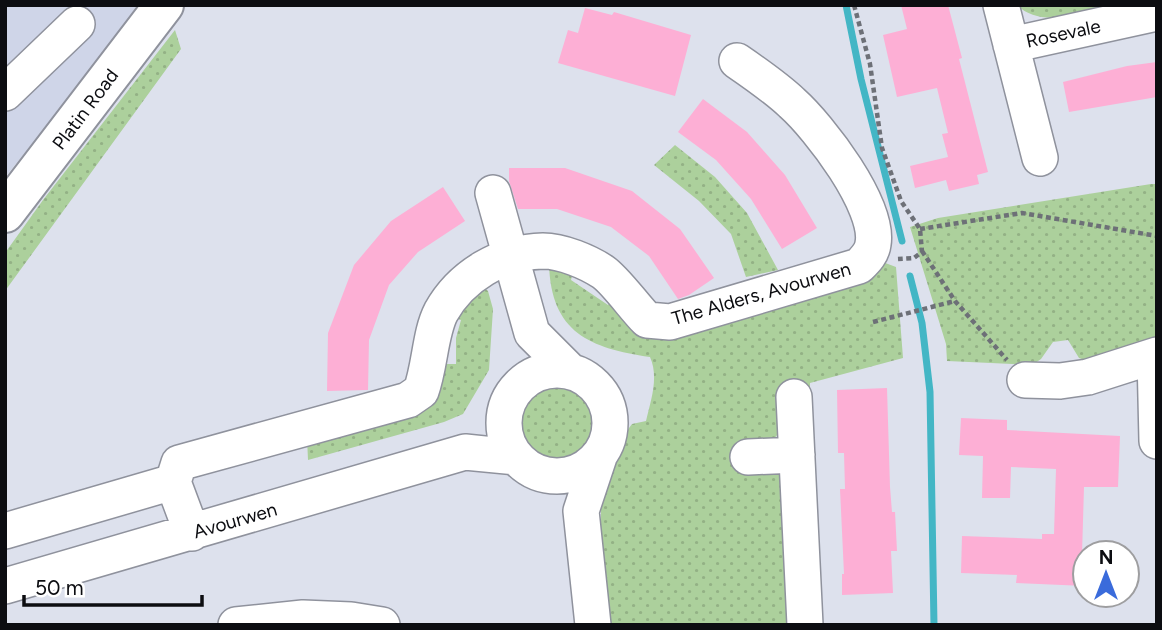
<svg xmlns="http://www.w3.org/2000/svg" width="1162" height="630" font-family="Figtree,sans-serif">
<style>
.built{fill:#cfd5e8}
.grass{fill:url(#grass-dots)}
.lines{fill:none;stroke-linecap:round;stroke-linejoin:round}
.stream{stroke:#43b6c5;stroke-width:7}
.building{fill:#fdafd5}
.minor-casing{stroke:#8f929d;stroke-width:38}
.major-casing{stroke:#8f929d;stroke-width:42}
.path{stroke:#6d7077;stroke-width:4.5;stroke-dasharray:5 3.5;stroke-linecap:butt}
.minor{stroke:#fff;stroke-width:35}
.major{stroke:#fff;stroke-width:38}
.labels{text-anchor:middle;stroke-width:7;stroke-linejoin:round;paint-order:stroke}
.street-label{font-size:19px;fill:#0c0d11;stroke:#fff}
</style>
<defs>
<pattern id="grass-dots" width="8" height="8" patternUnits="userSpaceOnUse" patternTransform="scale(1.75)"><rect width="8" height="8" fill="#acd09c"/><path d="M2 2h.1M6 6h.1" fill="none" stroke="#93b185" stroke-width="1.8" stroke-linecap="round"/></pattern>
</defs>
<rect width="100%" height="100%" fill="#dde1ed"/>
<path class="built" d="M 5,5 L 146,5 L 5,177 Z"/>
<path class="grass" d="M 1017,5 L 1115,5 C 1085,11 1042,30 1017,5 Z
M 175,30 L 181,49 L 5,291 L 5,253 L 43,200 Z
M 675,145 L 715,177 L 747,213 L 778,270 L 746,277 L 731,234 L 699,201 L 654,165 Z
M 1151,184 L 1157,184 L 1157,341 L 1090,362 L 1079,358 L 1068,340 L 1053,342 L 1041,359 L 1032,365 L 947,361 L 946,344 L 910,227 L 938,218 Z
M 880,261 L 896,267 L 903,358 L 810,383 L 810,392 L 771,443 L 780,471 L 795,625 L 610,625 L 601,533 L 601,493 L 626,432 L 632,424 L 646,421 C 651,400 659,377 650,357 C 590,348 551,333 549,264 L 574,268 L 571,280 L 608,305 L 612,299 L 624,314 Z
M 481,285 L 488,291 L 493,309 L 489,370 L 463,414 L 444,422 L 308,460 L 307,438 L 443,364 L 456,364 L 456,338 L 461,320 L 452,317 Z
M516 421a41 41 0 1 1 82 0a41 41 0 1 1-82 0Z"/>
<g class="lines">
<path class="stream" d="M 846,5 L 861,79 L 902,241
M 910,276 L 922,323 L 930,392 L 934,625"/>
</g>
<path class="building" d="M 901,5 L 948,5 L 962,58 L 959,59 L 988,172 L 977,175 L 979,184 L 949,191 L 946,180 L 915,188 L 910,166 L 948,157 L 942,134 L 948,133 L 937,88 L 897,97 L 883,35 L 907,29 Z
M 585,8 L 612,15 L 614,12 L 691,35 L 675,96 L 558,63 L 568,30 L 578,33 Z
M 1157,62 L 1157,97 L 1069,112 L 1063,82 L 1127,66 Z
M 703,99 L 747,132 L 785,175 L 817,228 L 782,249 L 751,199 L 716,160 L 678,132 Z
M 509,168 L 565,168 L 632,191 L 680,229 L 714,278 L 689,295 L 678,299 L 649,256 L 611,227 L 557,209 L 518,209 L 509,181 Z
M 443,187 L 465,221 L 418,252 L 389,285 L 369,340 L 368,390 L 327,391 L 328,333 L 354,265 L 391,221 Z
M 887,388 L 890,487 L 892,512 L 895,512 L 897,551 L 891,551 L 893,593 L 842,595 L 842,574 L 844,574 L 840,489 L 845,489 L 844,453 L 838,453 L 837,390 Z
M 961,418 L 1007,420 L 1007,430 L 1120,436 L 1118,487 L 1084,487 L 1082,555 L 1085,555 L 1085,586 L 1016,583 L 1017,575 L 961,573 L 962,536 L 1042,539 L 1042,534 L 1054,534 L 1056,469 L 1011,467 L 1010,498 L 982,498 L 983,456 L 959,455 Z"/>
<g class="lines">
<defs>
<path id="minor" d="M 1001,5 L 1040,158
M 1011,45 L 1157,13
M 5,93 L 77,24
M 493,193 L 532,333 L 570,371
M 1155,356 L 1157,441
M504 423a53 53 0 1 1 106 0a53 53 0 1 1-106 0Z
M 1025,380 L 1060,381 L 1088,377 L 1157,355
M 794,397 L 805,625
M 748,457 L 797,455
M 173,482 L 179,463 L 408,400 L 421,391 C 430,367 430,333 441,312 C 461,276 501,252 543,251 C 562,251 588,262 603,272 C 616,281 634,307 647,320 L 670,322 L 859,266 C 866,259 872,253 873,244 C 880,206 819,127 792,103 C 775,87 756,74 737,61
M 5,531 L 173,482 L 192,533
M 5,586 L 465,452 L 515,457
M 236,625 L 303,618 L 351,620
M 351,625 L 351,620 L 382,625
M 593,625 L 581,511 L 599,457"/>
<path id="major" d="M 5,213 L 164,5"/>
</defs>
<use href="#minor" class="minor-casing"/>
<use href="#major" class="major-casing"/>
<path class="path" d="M 854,5 L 870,64 L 882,148 L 901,201 L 920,229 L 922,252 L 914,258 L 898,259
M 920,229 L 1022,213 L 1157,236
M 922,251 L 955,301 L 1007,360
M 873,322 L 955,301"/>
<use href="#minor" class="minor"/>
<use href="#major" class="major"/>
</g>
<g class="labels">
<g class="street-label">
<text transform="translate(1063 33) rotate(-12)" y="7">Rosevale</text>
<text transform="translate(85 109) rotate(-53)" y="7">Platin Road</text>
<text transform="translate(761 293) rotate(-16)" y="7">The Alders, Avourwen</text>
<text transform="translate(235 520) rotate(-16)" y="7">Avourwen</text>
</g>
</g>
<rect width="1162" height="630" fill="none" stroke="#0c0d11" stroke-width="14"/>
<g transform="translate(1106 574)"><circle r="33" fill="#ffffff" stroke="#9e9ea0" stroke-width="2"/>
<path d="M0-5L12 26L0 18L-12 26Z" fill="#3a6bdb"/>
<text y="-10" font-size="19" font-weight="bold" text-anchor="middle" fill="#0c0d11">N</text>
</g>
<path d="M24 595v10h178v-10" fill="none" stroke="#0c0d11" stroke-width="3.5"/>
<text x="35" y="595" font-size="21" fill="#0c0d11" stroke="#ffffff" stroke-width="5" paint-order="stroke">50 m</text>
</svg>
